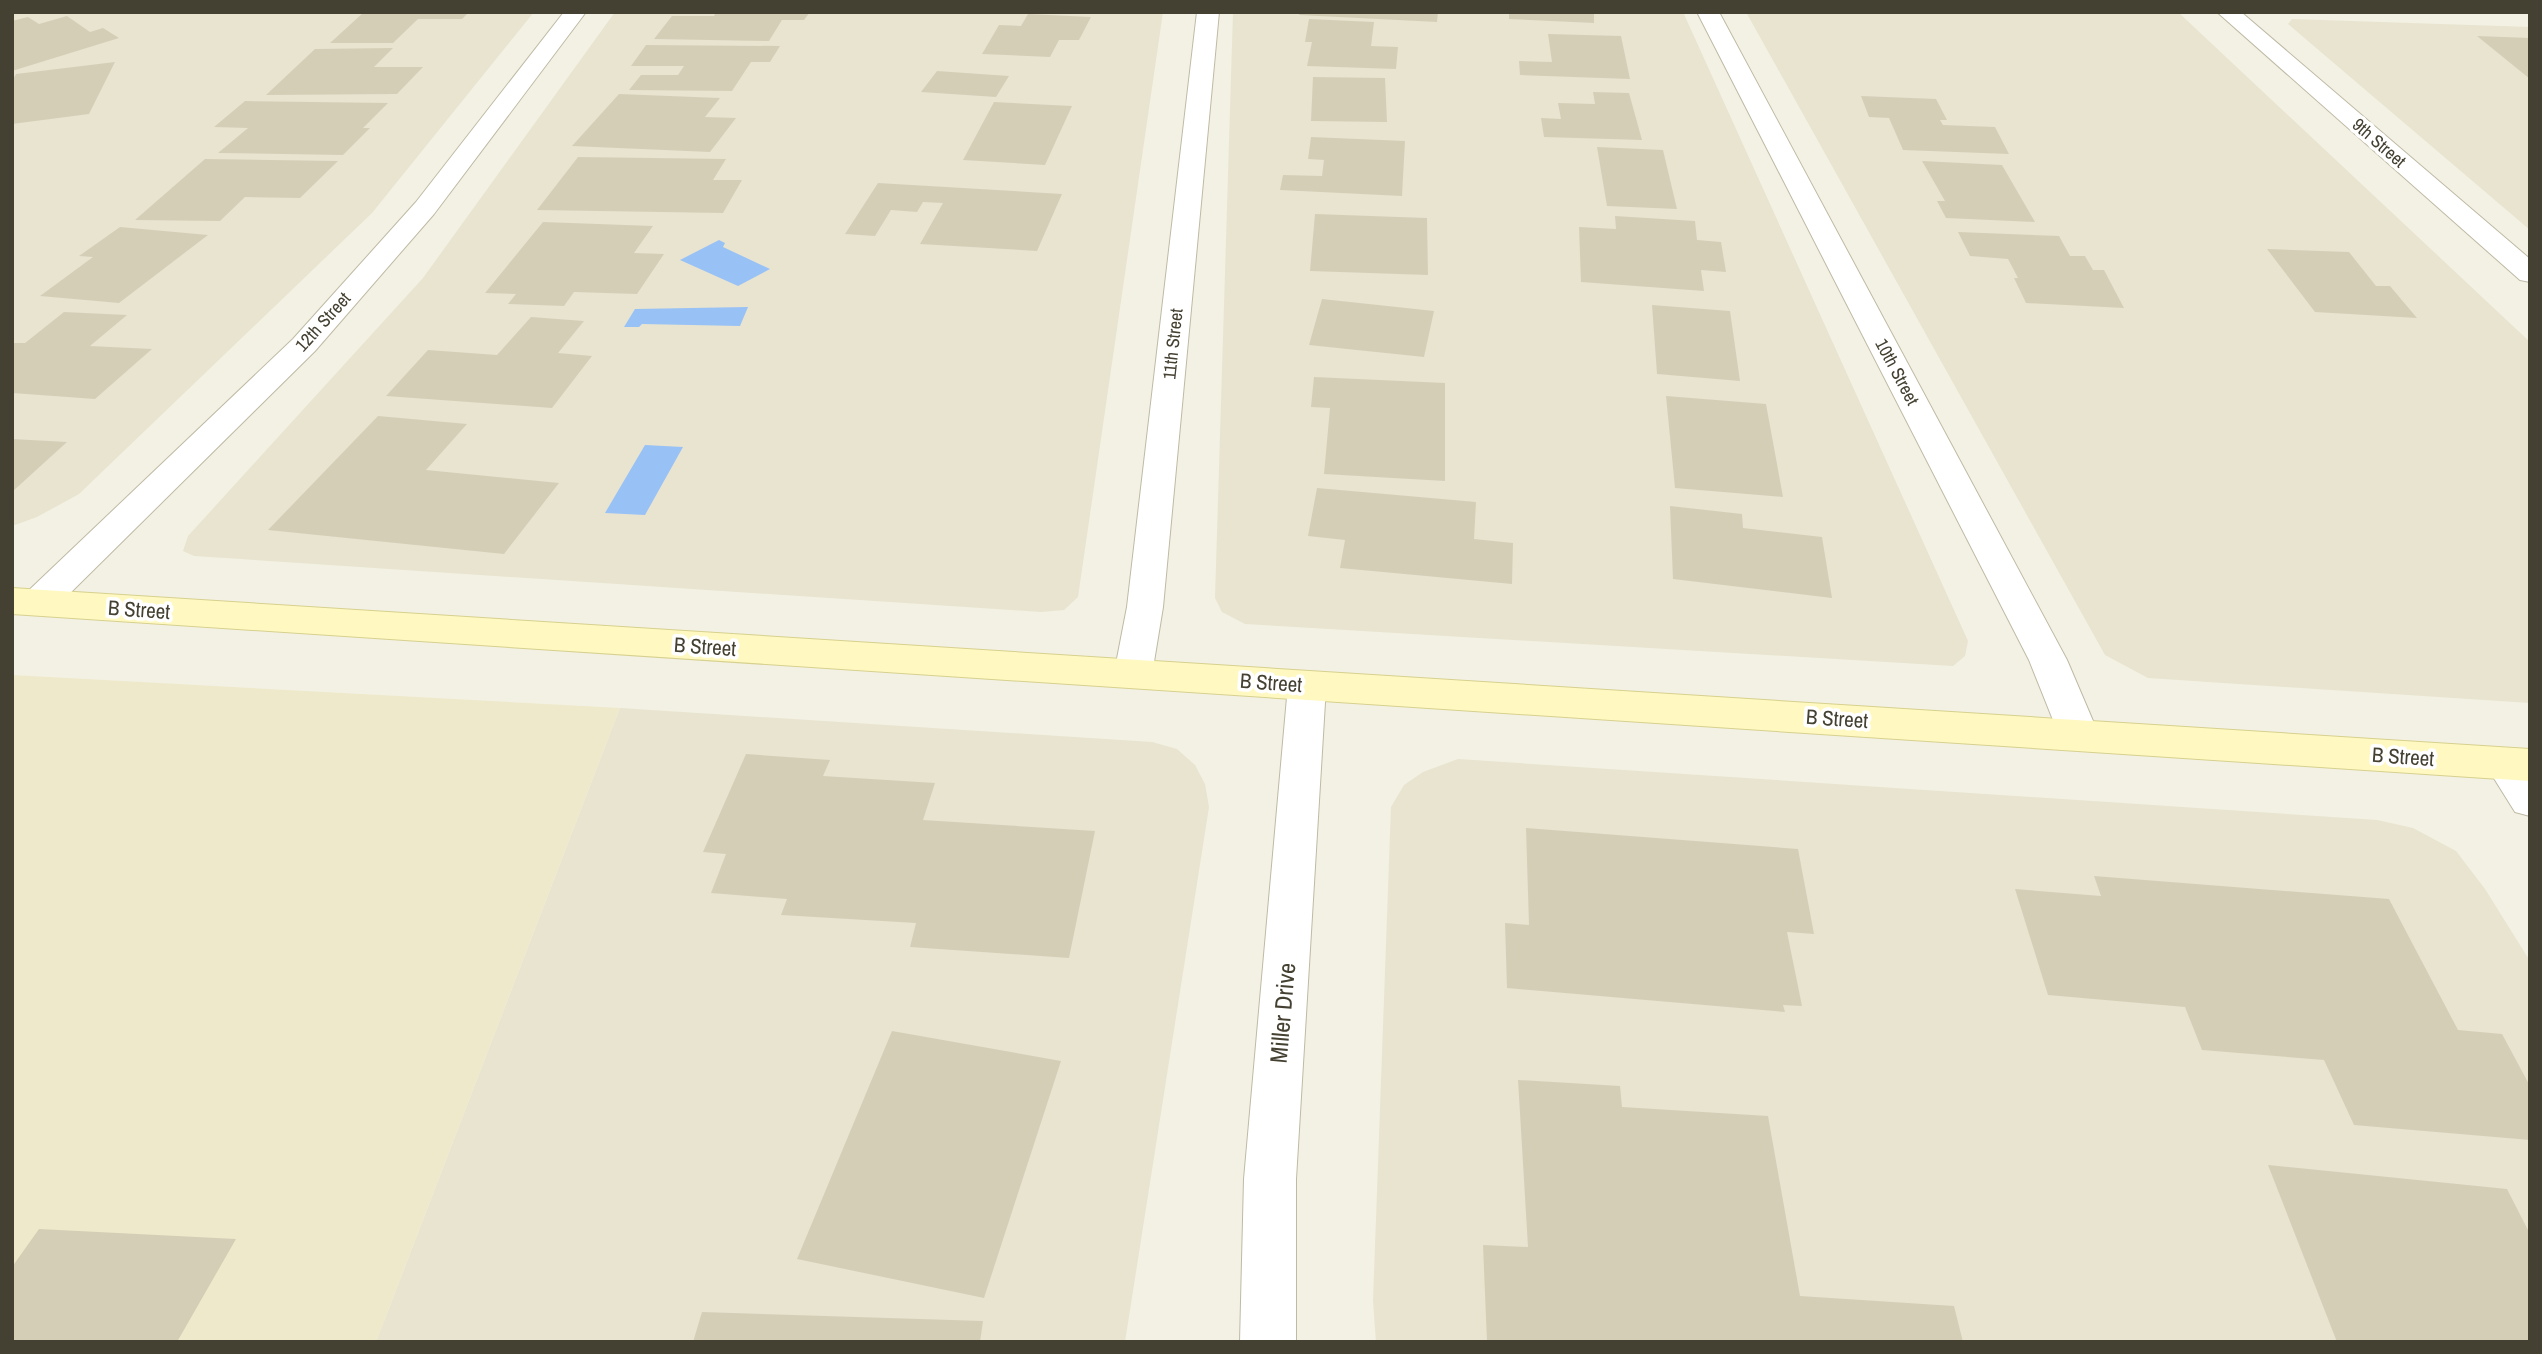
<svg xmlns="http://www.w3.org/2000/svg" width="2542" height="1354" font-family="'Archivo Narrow',sans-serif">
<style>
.residential{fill:#e8e4d0}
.education{fill:#eee9cb}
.water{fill:#98c1f6}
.building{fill:#d5ceb7}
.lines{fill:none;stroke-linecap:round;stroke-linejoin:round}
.street-casing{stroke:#bfbaa5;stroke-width:2}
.secondary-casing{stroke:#d7d08e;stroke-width:2}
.street{fill:#fff;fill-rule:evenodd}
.secondary{fill:#fff9c1;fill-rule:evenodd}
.labels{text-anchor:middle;stroke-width:7;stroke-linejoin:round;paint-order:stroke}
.far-street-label{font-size:18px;fill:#454132;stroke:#fff}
.street-label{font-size:21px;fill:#454132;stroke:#fff}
.near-street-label{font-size:24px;fill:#454132;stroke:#fff}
</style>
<rect width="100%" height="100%" fill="#f3f1e3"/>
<path class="residential" d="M 12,12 L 534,12 L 372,213 L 79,494 L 37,517 L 12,526 Z
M 615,12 L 1163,12 L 1078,597 L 1064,610 L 1041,612 L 194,556 L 183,551 L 188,536 L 423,278 Z
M 1233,12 L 1683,12 L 1968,641 L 1965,656 L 1953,666 L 1245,624 L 1222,612 L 1215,598 Z
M 1746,12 L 2178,12 L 2530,342 L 2530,703 L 2148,678 L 2105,655 Z
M 2292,19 L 2530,27 L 2530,230 L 2288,24 Z
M 620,708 L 1152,742 L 1177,749 L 1195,765 L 1205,784 L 1209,807 L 1125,1342 L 376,1342 Z
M 1458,759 L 2377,820 L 2413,828 L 2456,851 L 2485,889 L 2530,961 L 2530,1342 L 1376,1342 L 1373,1301 L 1391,807 L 1404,785 L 1423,772 Z"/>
<path class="education" d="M 12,675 L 620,708 L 376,1342 L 12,1342 Z"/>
<path class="water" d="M 719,240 L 725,243 L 723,247 L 770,269 L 738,286 L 680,260 Z
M 748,307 L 740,326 L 642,324 L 639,327 L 624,327 L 635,309 Z
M 645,445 L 683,447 L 645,515 L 605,513 Z"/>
<path class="building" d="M 364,12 L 469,12 L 462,19 L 418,19 L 393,43 L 330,43 Z
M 716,12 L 810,12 L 804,20 L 782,20 L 769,41 L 654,39 L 672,16 L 714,16 Z
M 1300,12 L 1438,12 L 1437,22 L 1299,15 Z
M 1509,12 L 1594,12 L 1594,23 L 1509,19 Z
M 1028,14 L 1091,17 L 1079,40 L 1059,40 L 1050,57 L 982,54 L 999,25 L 1021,26 Z
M 67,16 L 90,32 L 103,28 L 119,38 L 12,71 L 12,21 L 28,17 L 39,24 Z
M 1309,19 L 1374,22 L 1371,46 L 1398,47 L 1396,69 L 1307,66 L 1312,42 L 1305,42 Z
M 1548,34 L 1621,36 L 1630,79 L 1520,75 L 1519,61 L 1552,62 Z
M 2477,36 L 2530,38 L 2530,79 Z
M 646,45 L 780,46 L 770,62 L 751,62 L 732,91 L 629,90 L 641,75 L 678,75 L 684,66 L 631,66 Z
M 393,48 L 374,67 L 423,67 L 397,94 L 266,95 L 315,49 Z
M 115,62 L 89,114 L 12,124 L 12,81 L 16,74 Z
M 937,71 L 1009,76 L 996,97 L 921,92 Z
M 1313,77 L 1385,78 L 1387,122 L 1311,121 Z
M 1593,92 L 1629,93 L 1642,140 L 1544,137 L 1541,118 L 1561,119 L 1558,103 L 1595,104 Z
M 619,94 L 720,98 L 705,117 L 736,118 L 710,152 L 572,146 Z
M 1861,96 L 1936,99 L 1947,120 L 1940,120 L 1943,125 L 1995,127 L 2009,154 L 1903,150 L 1889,118 L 1869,117 Z
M 245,101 L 388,103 L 363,128 L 370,128 L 343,155 L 218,153 L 248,128 L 214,127 Z
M 994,102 L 1072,106 L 1045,165 L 963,160 Z
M 1311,137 L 1405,141 L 1402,196 L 1280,190 L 1283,175 L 1322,176 L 1324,160 L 1308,159 Z
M 1597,147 L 1663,150 L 1677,209 L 1607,206 Z
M 578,157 L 726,159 L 713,180 L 742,180 L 723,213 L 537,210 Z
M 205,159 L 338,161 L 300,198 L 245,197 L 220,221 L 135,220 Z
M 1922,161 L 2002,165 L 2035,222 L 1946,218 L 1937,201 L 1945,201 Z
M 878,183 L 1062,194 L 1037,251 L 920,244 L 943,203 L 923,202 L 917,212 L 891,210 L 875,236 L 845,234 Z
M 1315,214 L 1427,218 L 1428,275 L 1310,271 Z
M 1615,216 L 1695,221 L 1697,240 L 1721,242 L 1726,272 L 1701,270 L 1704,291 L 1581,282 L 1579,227 L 1616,229 Z
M 543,222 L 653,226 L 634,253 L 664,254 L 637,294 L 574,292 L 564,306 L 508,304 L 516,294 L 485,293 Z
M 120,227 L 208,235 L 119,303 L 40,296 L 93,257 L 79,256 Z
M 1958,232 L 2059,236 L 2070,256 L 2085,256 L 2093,270 L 2104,270 L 2124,308 L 2026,303 L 2014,278 L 2018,278 L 2008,259 L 1970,256 Z
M 2267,249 L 2349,252 L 2376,286 L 2390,286 L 2417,318 L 2315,312 Z
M 1322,299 L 1434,311 L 1424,357 L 1309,345 Z
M 1652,305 L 1730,311 L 1740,381 L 1657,374 Z
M 64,312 L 127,315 L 90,346 L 152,349 L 95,399 L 12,393 L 12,343 L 25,343 Z
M 531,317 L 584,321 L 558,353 L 592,356 L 552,408 L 386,396 L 428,350 L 497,355 Z
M 1314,377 L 1445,383 L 1445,481 L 1324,474 L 1330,408 L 1311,407 Z
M 1666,396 L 1766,404 L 1783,497 L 1675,488 Z
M 378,416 L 467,424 L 426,470 L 559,483 L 504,554 L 268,530 Z
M 12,439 L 67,442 L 12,492 Z
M 1317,488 L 1476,502 L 1474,539 L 1513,543 L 1512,584 L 1340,568 L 1345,540 L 1308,536 Z
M 1670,506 L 1742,514 L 1743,528 L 1822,537 L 1832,598 L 1673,579 Z
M 746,754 L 830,760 L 823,776 L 935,783 L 923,820 L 1095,831 L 1069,958 L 910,947 L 916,923 L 781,915 L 787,899 L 711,893 L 726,854 L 703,852 Z
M 1526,828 L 1798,849 L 1814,934 L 1787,932 L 1802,1006 L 1783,1005 L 1785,1012 L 1507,988 L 1505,923 L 1529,925 Z
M 2094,876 L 2389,899 L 2458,1030 L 2502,1034 L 2530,1086 L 2530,1140 L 2354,1125 L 2324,1060 L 2202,1050 L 2185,1007 L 2048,995 L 2015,889 L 2101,896 Z
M 892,1031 L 1061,1061 L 984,1298 L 797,1259 Z
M 1518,1080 L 1620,1086 L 1622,1107 L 1768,1116 L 1800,1296 L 1954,1306 L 1963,1342 L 1487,1342 L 1483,1245 L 1528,1247 Z
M 2268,1165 L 2507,1189 L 2530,1234 L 2530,1342 L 2337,1342 Z
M 39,1229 L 236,1239 L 177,1342 L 12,1342 L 12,1267 Z
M 702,1312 L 983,1321 L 980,1342 L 693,1342 Z"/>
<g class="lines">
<defs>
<path id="street" d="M 564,12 L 586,12 L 434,214 L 315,351 L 52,611 L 39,615 L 26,611 L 21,602 L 26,593 L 293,339 L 416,202 Z
M 1197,12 L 1219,12 L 1163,607 L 1152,674 L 1147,684 L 1133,688 L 1119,684 L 1114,674 L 1127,607 Z
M 1697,12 L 1719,12 L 2067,660 L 2099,735 L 2093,746 L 2079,750 L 2065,746 L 2059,735 L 2029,660 Z
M 2217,12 L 2241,12 L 2530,259 L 2530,282 L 2520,280 Z
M 1307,672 L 1321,676 L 1326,686 L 1296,1179 L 1296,1342 L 1240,1342 L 1244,1179 L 1288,686 L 1293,676 Z
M 2505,748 C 2539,759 2530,787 2530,816 L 2515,812 L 2485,764 L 2491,753 Z"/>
<path id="secondary" d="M 12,588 L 2530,749 L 2530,781 L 12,614 Z"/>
</defs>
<use href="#street" class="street-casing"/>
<use href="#secondary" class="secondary-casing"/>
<use href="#street" class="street"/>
<use href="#secondary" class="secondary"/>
</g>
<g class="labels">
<g class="far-street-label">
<text transform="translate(2379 143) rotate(41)" y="6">9th Street</text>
<text transform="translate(323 322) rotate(-48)" y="6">12th Street</text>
<text transform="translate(1173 344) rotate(-84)" y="6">11th Street</text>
<text transform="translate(1897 372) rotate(62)" y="6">10th Street</text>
</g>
<g class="street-label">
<text transform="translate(139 610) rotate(4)" y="7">B Street</text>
<text transform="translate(705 647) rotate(4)" y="7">B Street</text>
<text transform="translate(1271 683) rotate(4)" y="7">B Street</text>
<text transform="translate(1837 719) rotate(4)" y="7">B Street</text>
<text transform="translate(2403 757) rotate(4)" y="7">B Street</text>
</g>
<g class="near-street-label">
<text transform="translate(1283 1013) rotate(-85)" y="8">Miller Drive</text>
</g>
</g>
<rect width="2542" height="1354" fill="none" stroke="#454132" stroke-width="28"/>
</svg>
